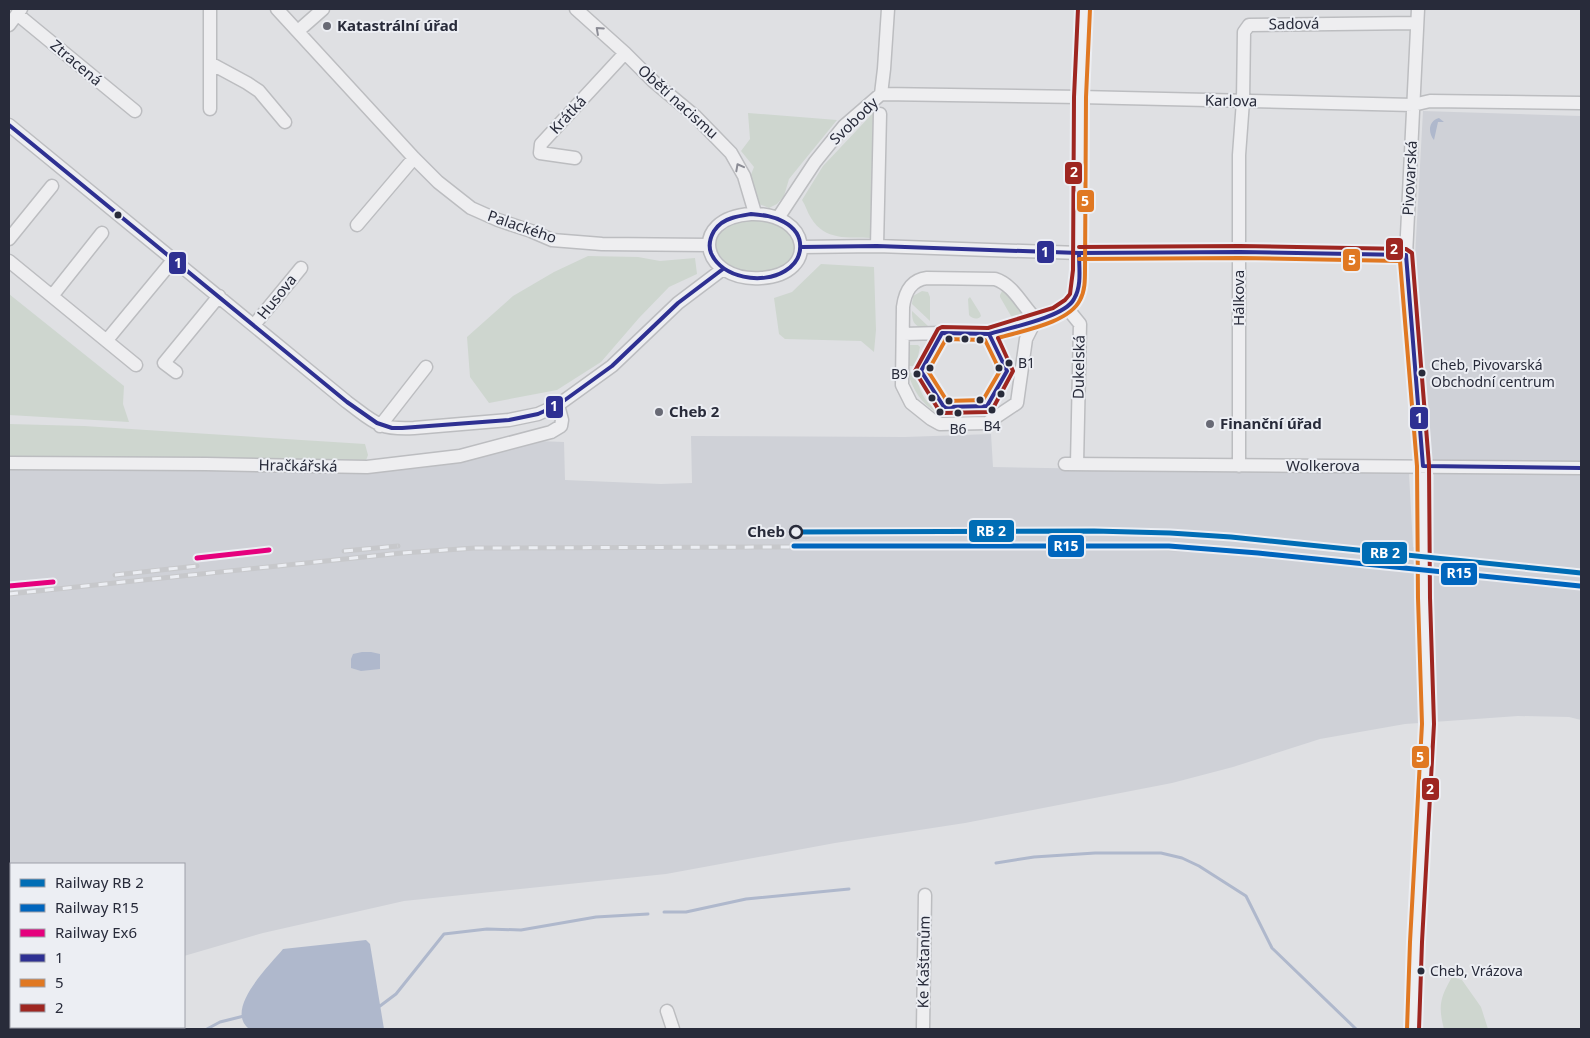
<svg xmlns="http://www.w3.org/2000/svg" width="1590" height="1038" font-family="'Noto Sans',sans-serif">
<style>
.built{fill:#cfd1d7}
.green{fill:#ced6cf}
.water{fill:#afb8cc}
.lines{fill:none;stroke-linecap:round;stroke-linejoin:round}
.stream{stroke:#afb8cc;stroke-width:3}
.minor-casing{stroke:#bcbdc0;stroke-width:15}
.minor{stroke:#eeeef0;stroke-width:12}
.rail-casing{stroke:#c7c8cb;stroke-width:5}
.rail{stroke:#eceef3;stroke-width:3;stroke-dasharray:9;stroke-linecap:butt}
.bus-1-casing{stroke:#eceef3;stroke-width:8}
.bus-2-casing{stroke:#eceef3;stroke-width:8}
.bus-3-casing{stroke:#eceef3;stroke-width:8}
.bus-1{stroke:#2e3092;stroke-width:4}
.bus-2{stroke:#e07822;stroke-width:4}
.bus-3{stroke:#9e2621;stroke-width:4}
.rail-1-casing{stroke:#eceef3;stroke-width:9}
.rail-2-casing{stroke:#eceef3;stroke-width:9}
.rail-3-casing{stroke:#eceef3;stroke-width:9}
.rail-1{stroke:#006db5;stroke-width:5}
.rail-2{stroke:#0065bd;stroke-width:5}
.rail-3{stroke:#e5007d;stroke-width:5}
.oneway{stroke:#8b8c95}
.poi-dot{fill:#686a75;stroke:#eceef3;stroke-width:2}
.bus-dot{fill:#282b3a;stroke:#eceef3;stroke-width:2}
.stop-dot{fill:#eceef3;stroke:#282b3a;stroke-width:2.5}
.labels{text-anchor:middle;stroke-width:4;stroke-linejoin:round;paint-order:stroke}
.bus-label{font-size:14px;fill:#282b3a;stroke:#eceef3;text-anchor:start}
.street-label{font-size:15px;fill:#282b3a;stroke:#eceef3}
.poi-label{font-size:15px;font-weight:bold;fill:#282b3a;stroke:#eceef3;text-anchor:start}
.stop-label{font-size:15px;font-weight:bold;fill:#282b3a;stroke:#eceef3;text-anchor:end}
.line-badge{stroke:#eceef3;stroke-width:2}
.badge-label{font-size:14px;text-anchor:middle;font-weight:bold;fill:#fff}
</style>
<rect width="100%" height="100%" fill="#dfe0e3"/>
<path class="built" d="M 1423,111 L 1581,116 L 1581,461 L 1429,461 L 1415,257 Z
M 991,434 L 993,467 L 1409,474 L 1413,547 L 1433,553 L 1434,474 L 1581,474 L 1581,720 L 1569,717 L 1518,716 L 1405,724 L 1320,739 L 1233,767 L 1172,783 L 965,823 L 835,843 L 666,874 L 404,901 L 263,933 L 184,956 L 184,864 L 11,864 L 11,1004 L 9,1004 L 9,467 L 392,470 L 422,468 L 538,441 L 564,442 L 565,480 L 661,484 L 692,483 L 691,436 L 905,437 Z"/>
<path class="green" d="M 748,113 L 837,120 L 789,179 L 784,196 L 777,204 L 769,208 L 757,203 L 750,177 L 754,167 L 741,151 L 750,139 Z
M 873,113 L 871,238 C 848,237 825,241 811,218 C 807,212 806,206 802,200 L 823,166 Z
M 748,220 C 766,220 795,225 794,248 C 794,256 788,262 781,266 C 735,290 679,235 748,220 Z
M 588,256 L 638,257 L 660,261 L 695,258 L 697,274 L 669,287 L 639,318 L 601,362 L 557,390 L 489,403 L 470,377 L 467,337 L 513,296 L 554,272 Z
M 821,264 L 874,267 L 876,330 L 874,352 L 861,341 L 785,339 L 779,334 L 774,298 L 792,292 Z
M 922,291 L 928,292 L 930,297 L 930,321 L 912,304 L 913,296 Z
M 1002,291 L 1008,292 L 1022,314 L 1021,317 L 1014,318 L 1011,316 L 1000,297 L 1000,295 Z
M 9,294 L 124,386 L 123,404 L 129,422 L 9,415 Z
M 970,297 L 980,313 L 981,316 C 978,320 972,319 969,315 L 968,299 Z
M 912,311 L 928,326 L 921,328 C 913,324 912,320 912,311 Z
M 909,345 L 918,345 L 920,347 L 916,366 L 908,366 L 908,348 Z
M 916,372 C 918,389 924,402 938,411 L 937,413 C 921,403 913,390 908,373 Z
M 9,424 L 84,426 L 365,444 L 368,455 L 365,463 L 9,457 Z
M 1452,977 L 1462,980 L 1481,1007 L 1488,1029 L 1444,1029 C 1438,1006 1440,998 1452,977 Z
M 9,1004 L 11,1004 L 11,1027 L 101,1027 L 102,1029 L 9,1029 Z"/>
<path class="water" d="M 1439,118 L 1444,122 L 1438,122 L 1434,140 C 1428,133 1428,121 1439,118 Z
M 362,652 L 371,652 L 380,654 L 380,669 L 361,671 L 351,668 L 351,659 L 353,654 Z
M 366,940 L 370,944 L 384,1029 L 249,1029 C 224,1009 269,966 283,949 Z"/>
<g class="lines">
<path class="stream" d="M 996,863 L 1034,857 L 1095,853 L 1161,853 L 1182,858 L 1199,866 L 1246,896 L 1272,948 L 1356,1029
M 664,912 L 686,912 L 746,899 L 849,889
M 378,1006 L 380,1006 L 396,994 L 444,934 L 487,929 L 521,930 L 596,917 L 648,914
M 207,1029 L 220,1022 L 244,1016"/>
<defs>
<path id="minor" d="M 277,9 L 414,158 L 438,182 L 471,208 L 498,220 L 531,231 L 552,240 L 602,244 L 709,245
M 576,9 L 625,53 L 653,81 L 695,116 L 731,153 L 744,176 L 755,213
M 17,14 L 135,111
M 9,25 L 21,9
M 298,31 L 323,9
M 210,63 L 247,83 L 259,91 L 285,122
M 881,94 L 1080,97 L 1413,105 L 1430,101 L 1581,103
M 210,109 L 210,9
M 9,125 L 347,402 C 374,422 378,430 414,428 L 509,420 L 538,414 L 558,405 L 612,366 L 678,303 L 723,269
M 575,158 L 540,153 L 541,144 L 625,53
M 751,214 C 810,212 821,274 761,278 C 701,282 687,218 751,214 Z
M 778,218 L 815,162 L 844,126 L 881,94 L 884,69 L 888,9
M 357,225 L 414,158
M 9,239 L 52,186
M 877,246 L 880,114
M 802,247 L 877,246 L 1079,253 L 1240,252 L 1406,255
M 9,261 L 136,365
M 927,278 L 995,279 C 1014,285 1022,306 1036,319 L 1026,339 L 1017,403 L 987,423 L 940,424 L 931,419 L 911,403 L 902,385 L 903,307 C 905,292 911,280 927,278 Z
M 52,296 L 102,233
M 1067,308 L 1080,324 L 1077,464
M 254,325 L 301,268
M 942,333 L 921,371 L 944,407 L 987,406 L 1007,371 L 989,334
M 903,334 L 942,333 L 989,334 L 1056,314 C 1079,301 1077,294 1079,270 L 1080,97 L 1084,9
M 107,340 L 174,259
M 176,372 L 164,363 L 219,296
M 380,426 L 426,367
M 9,463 L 206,464 L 367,467 L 460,456 L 551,432 L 561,426 L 562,420 L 558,405
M 1065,464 L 1581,468
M 1239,466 L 1239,155 L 1243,101 L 1244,32 L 1249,25 L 1417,23
M 667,1011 L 673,1029
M 104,1027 L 105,1029
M 923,1029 L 925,895
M 1413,1029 L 1416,942 L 1428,724 L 1424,598 L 1423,466 L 1406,255 L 1418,9"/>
</defs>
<use href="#minor" class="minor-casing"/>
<use href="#minor" class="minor"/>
<defs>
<path id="rail" d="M 344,551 L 398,546
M 115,575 L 197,566
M 9,594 L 402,553 L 475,548 L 1093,546 L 1210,550 L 1581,587"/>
</defs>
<use href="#rail" class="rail-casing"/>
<use href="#rail" class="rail"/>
<defs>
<path id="bus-1" d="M 9,125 L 347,402 L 377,423 L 392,428 L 402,428 L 509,420 L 538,414 L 558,405 L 612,366 L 678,303 L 723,269
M 751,214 C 763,215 774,216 784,222 C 806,234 805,259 785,271 C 762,285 722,278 711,253 C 708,245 710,238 714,231 C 718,225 725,220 732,218 C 738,216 745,215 751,214 Z
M 802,247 L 877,246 L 1079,253 L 1240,252 L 1406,255 L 1423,466 L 1581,468
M 942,333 L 989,334 L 1007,371 L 987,406 L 944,407 L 921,371 Z
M 989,334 C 1009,328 1065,317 1074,299 C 1082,286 1079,268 1079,253"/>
<path id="bus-2" d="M 1079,259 L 1240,258 L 1400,261 L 1417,466 L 1418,598 L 1422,724 L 1410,942 L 1407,1029
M 998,338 C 1021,331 1069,323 1080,300 C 1085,291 1085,280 1085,270 L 1086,97 L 1090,9
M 946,339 L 985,340 L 1000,371 L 983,400 L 947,401 L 928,371 Z"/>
<path id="bus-3" d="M 1079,247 L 1240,246 L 1406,249 L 1412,253 L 1429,465 L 1430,598 L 1434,724 L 1422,942 L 1419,1029
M 998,338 L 1013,371 L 992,410 L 987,412 L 944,413 L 940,412 L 915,371 L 938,329 L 942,327 L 988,328 L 1053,308 L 1065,300 L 1070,294 L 1073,270 L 1074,97 L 1078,9"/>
</defs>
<use href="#bus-1" class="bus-1-casing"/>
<use href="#bus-2" class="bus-2-casing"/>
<use href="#bus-3" class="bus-3-casing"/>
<use href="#bus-1" class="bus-1"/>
<use href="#bus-2" class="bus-2"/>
<use href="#bus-3" class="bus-3"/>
<defs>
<path id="rail-1" d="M 794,532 L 1094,531 L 1170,533 L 1231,537 L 1581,573"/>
<path id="rail-2" d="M 794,546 L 1169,546 L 1258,553 L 1580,586"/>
<path id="rail-3" d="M 197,558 L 269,550
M 9,586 L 53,582"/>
</defs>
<use href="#rail-1" class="rail-1-casing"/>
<use href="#rail-2" class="rail-2-casing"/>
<use href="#rail-3" class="rail-3-casing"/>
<use href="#rail-1" class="rail-1"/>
<use href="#rail-2" class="rail-2"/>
<use href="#rail-3" class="rail-3"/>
</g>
<defs><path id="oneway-chevron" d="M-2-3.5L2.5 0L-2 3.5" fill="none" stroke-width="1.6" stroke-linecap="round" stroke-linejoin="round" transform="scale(1.25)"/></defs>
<g class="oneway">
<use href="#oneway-chevron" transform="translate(599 30) rotate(-138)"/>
<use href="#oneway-chevron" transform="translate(739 167) rotate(-118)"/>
</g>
<g class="poi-dot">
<circle cx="327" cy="26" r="5"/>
<circle cx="659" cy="412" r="5"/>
<circle cx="1210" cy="424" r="5"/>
</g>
<g class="bus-dot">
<circle cx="118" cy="215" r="4.5"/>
<circle cx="949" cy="339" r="4.5"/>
<circle cx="965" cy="339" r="4.5"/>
<circle cx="980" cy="340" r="4.5"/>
<circle cx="1009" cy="363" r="4.5"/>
<circle cx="930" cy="368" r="4.5"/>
<circle cx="999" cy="368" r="4.5"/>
<circle cx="1422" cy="373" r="4.5"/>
<circle cx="917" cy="374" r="4.5"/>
<circle cx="1001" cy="394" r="4.5"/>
<circle cx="932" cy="398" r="4.5"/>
<circle cx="980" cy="400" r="4.5"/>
<circle cx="949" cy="401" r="4.5"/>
<circle cx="992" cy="410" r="4.5"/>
<circle cx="940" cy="412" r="4.5"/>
<circle cx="958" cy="413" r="4.5"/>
<circle cx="1421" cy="971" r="4.5"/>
</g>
<circle class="stop-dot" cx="796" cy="532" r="6"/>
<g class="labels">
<g class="bus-label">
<text x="1018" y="368">B1</text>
<text x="1431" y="370">Cheb, Pivovarská<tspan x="1431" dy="17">Obchodní centrum</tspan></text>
<text x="908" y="379" text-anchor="end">B9</text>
<text x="992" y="431" text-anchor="middle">B4</text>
<text x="958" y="434" text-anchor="middle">B6</text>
<text x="1430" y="976">Cheb, Vrázova</text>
</g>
<g class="street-label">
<text transform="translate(1294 24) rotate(-1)" y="5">Sadová</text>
<text transform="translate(76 63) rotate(40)" y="5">Ztracená</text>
<text transform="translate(1231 101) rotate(1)" y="5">Karlova</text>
<text transform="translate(678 102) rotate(42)" y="5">Obětí nacismu</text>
<text transform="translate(568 115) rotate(-47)" y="5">Krátká</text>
<text transform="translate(854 121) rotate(-44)" y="5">Svobody</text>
<text transform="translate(1410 178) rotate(-87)" y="5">Pivovarská</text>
<text transform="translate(522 227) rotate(19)" y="5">Palackého</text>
<text transform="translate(277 297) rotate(-51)" y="5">Husova</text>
<text transform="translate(1239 298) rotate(-90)" y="5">Hálkova</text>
<text transform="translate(1079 367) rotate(-89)" y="5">Dukelská</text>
<text transform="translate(298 466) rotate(1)" y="5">Hračkářská</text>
<text x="1323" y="471">Wolkerova</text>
<text transform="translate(924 962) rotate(-89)" y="5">Ke Kaštanům</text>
</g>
<g class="poi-label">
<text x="337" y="31">Katastrální úřad</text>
<text x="669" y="417">Cheb 2</text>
<text x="1220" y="429">Finanční úřad</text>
</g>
<g class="stop-label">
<text x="785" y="537">Cheb</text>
</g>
</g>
<g class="line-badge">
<rect x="1064" y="161" width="19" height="24" rx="5" fill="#9e2621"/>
<rect x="1076" y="189" width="19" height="24" rx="5" fill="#e07822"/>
<rect x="1385" y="237" width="19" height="24" rx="5" fill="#9e2621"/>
<rect x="1036" y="240" width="19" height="24" rx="5" fill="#2e3092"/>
<rect x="1342" y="248" width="19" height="24" rx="5" fill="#e07822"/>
<rect x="168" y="251" width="19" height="24" rx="5" fill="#2e3092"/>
<rect x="545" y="395" width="19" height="24" rx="5" fill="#2e3092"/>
<rect x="1409" y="406" width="20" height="24" rx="5" fill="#2e3092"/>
<rect x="968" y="519" width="47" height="24" rx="5" fill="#006db5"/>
<rect x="1047" y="534" width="38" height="24" rx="5" fill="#0065bd"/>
<rect x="1361" y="541" width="47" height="24" rx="5" fill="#006db5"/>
<rect x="1440" y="562" width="38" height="24" rx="5" fill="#0065bd"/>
<rect x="1411" y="745" width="19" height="24" rx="5" fill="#e07822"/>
<rect x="1421" y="777" width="19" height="24" rx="5" fill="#9e2621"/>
</g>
<g class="badge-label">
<text x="1074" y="177">2</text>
<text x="1085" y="206">5</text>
<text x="1394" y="254">2</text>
<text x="1045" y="257">1</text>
<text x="1352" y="265">5</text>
<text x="178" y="268">1</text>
<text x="554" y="411">1</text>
<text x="1419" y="423">1</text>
<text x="991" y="536">RB 2</text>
<text x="1066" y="551">R15</text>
<text x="1385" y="558">RB 2</text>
<text x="1459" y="578">R15</text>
<text x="1420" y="762">5</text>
<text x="1430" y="794">2</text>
</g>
<rect width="1590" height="1038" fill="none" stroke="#282b3a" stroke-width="20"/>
<rect x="10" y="863" width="175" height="165" fill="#eceef3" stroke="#9ea0a9"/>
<rect x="20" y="879" width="25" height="8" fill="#006db5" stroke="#9ea0a9"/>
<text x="55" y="888" font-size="15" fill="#282b3a">Railway RB 2</text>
<rect x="20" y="904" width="25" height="8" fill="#0065bd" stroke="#9ea0a9"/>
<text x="55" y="913" font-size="15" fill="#282b3a">Railway R15</text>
<rect x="20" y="929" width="25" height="8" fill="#e5007d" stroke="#9ea0a9"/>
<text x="55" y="938" font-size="15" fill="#282b3a">Railway Ex6</text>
<rect x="20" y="954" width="25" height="8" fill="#2e3092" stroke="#9ea0a9"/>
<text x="55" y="963" font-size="15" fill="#282b3a">1</text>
<rect x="20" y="979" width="25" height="8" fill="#e07822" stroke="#9ea0a9"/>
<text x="55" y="988" font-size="15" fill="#282b3a">5</text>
<rect x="20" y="1004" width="25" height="8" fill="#9e2621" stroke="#9ea0a9"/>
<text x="55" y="1013" font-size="15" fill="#282b3a">2</text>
</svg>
